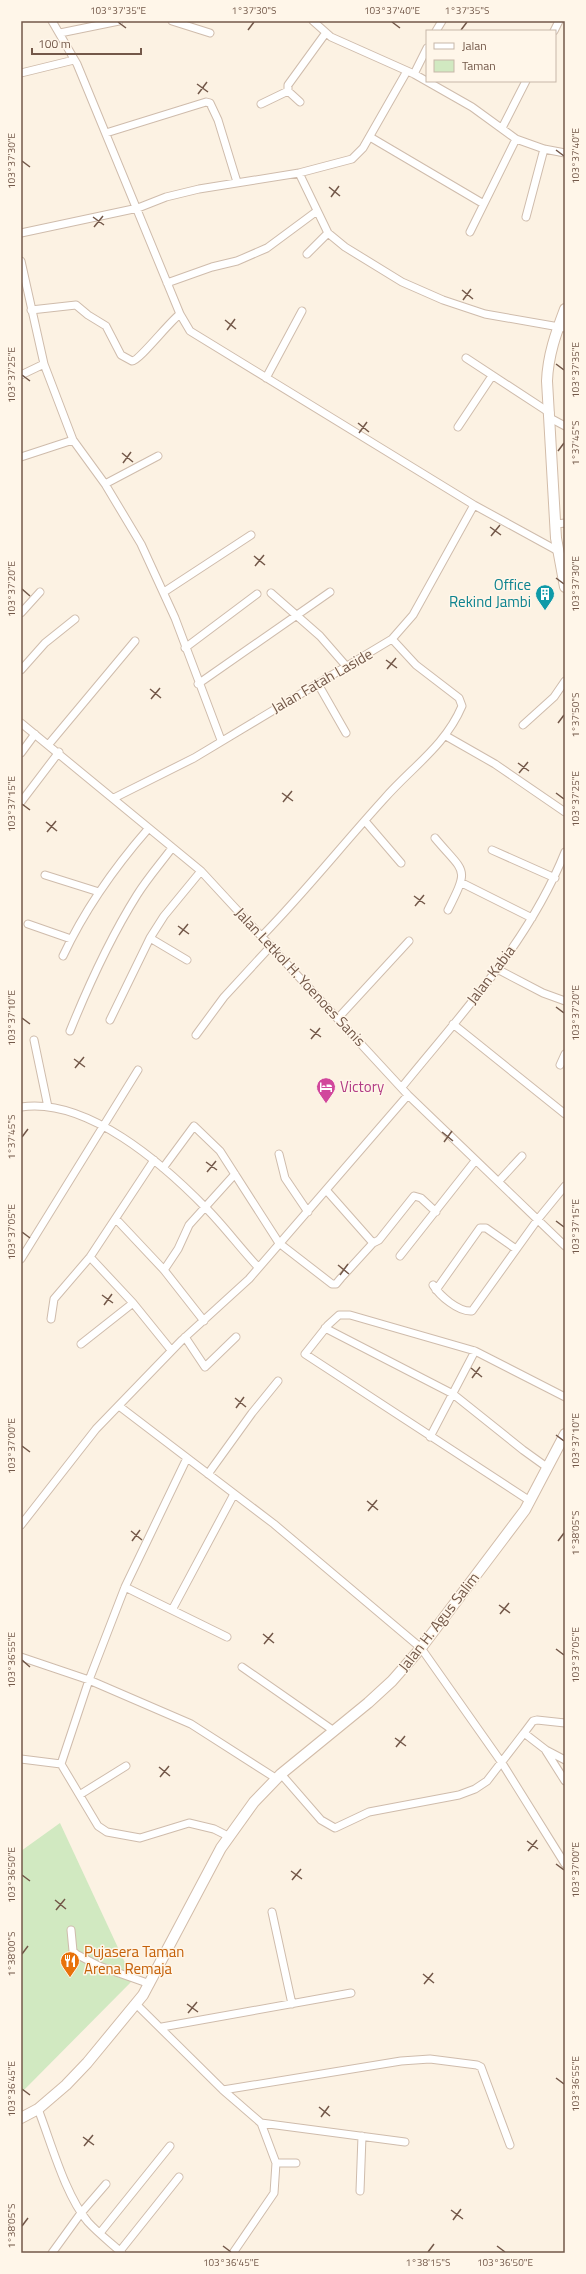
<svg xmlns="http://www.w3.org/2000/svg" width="586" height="2274" font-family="'Titillium Web',sans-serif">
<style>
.green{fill:#d1e9c1}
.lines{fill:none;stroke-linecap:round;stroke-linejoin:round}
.minor-casing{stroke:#cfbcac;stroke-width:9}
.secondary-casing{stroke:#d2bca9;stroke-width:12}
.minor{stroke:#fff;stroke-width:7}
.secondary{stroke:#fff;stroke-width:10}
.ticks{fill:none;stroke:#735849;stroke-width:1.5}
.labels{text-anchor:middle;stroke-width:3;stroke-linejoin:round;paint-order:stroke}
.culture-label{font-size:15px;fill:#0d838f;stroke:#fff6e9;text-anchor:end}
.street-label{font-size:15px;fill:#735849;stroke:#fff6e9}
.hotel-label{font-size:15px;fill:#b23c85;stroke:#fff6e9;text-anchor:start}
.food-label{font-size:15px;fill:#c56008;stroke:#fff6e9;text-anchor:start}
.neatline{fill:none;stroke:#735849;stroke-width:1.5}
.ticks-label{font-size:10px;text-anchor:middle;fill:#735849}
</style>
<rect width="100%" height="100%" fill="#fcf2e3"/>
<path class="green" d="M 60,1823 L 133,1980 L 21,2093 L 21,1851 Z"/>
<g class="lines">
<defs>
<path id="minor" d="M 52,21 L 77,64 L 180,314 L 190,331 L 474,505 L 558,551
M 172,21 L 210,33
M 313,21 L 331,37 L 414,74 L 472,107 L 516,139 L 544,149 L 565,153
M 436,31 L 442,21
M 554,31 L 559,21
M 60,33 L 119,21
M 21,73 L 74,60
M 414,74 L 427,48
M 300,102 L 288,91 L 288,85 L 325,34
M 261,104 L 288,91
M 502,128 L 526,81
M 106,133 L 206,102 L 210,103 L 218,120 L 237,182
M 370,137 L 482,203
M 299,173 L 328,233 L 345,247 L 402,282 L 443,300 L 485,314 L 565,328
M 526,217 L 544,149
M 470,232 L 516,139
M 21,233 L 138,208 L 166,197 L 199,189 L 299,173 L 352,159 L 363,148 L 407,71
M 307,254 L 328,233
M 21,261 L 44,364 L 73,440 L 105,484 L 141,544 L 175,618 L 221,740
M 167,283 L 212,267 L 237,261 L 267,248 L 317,211
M 31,310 L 76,305 L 88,315 L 106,326 L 121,355 L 132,361 C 139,361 170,321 180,314
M 466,358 L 550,413
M 21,375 L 44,364
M 266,378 L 302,311
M 550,418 L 565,426
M 458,427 L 492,376
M 21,457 L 73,440
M 105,484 L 158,456
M 556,524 L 565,523
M 164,592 L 251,535
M 271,593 L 320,636 L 347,667
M 21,613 L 40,592
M 185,648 L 257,594
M 21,670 L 45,643 L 75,619
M 198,684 L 330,592
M 318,684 L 346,733
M 21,723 L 201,871 L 408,1095 L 565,1246
M 523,725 L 554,697 L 565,681
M 446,736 L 495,764 L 565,812
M 49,744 L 135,641
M 21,753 L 35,734
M 114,798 L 194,758 L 392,639 L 413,615 L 474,505
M 21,802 L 59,752
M 365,821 L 401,863
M 435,838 C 465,874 470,866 448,910
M 492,850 L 555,878
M 45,875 L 99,892
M 462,883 L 532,918
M 28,924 L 71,939
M 262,936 C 305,892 343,844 384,799 C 412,767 445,746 462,706 L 459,698 L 416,665 L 392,639
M 150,938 L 187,960
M 63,956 C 85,909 114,868 148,829
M 499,970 L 543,993 L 565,1001
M 338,1018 L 409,941
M 110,1020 L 150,938 L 164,916 L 201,871
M 453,1024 L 565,1114
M 70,1031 C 89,984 110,938 137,895 C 147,879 160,864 172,848
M 196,1035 L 224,997 L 271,946
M 34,1040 L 48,1107
M 560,1065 L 565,1054
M 402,1087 C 462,1013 529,942 565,852
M 21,1107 C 87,1097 163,1164 206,1208 C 224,1226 240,1248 258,1267
M 279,1154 L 285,1178 L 308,1212
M 163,1168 L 194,1126 L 220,1151 L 279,1243 L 332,1284 L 336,1284 L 341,1278 L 373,1243
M 499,1181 L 522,1156
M 327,1191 L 373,1243 L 379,1240 L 414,1196 L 421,1198 L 436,1212
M 116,1219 L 164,1270 L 204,1321
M 400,1256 L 475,1161
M 90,1257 L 133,1303 L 171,1350
M 21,1259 L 138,1070
M 164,1270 L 178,1249 L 189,1225 L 235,1174
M 433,1285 C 440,1296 458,1312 472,1311 L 538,1219 L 565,1186
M 436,1290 L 480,1228 L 486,1228 L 516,1249
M 51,1319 L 54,1299 L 90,1257 L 154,1160
M 325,1328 L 453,1394 L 523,1450 L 548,1468
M 185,1337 L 205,1367 L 236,1337
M 81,1344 L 133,1303
M 119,1406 L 274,1524 L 421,1648 L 502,1763 L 565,1864
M 430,1437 L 475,1351
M 208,1474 L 252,1413 L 278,1381
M 530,1501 L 305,1354 L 328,1325 L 339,1315 L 350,1315 L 475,1351 L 565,1397
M 21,1525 L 96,1429 L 182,1340 L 249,1279 L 408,1095
M 125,1587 L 227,1637
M 172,1610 L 234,1494
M 21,1657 L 89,1680 L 191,1724 L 277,1779
M 242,1667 L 334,1731
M 524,1733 L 533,1721 L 537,1720 L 565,1723
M 546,1751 L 565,1781
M 21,1759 L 61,1764 L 98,1826 L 107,1832 L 140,1838 L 189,1823 L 214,1829 L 228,1836
M 61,1764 L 89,1680 L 125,1587 L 187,1458
M 281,1774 L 321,1820 L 335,1828 L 369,1812 L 459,1795 L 475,1789 L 487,1781 L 524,1733 L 546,1750 L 565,1760
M 81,1794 L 126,1766
M 272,1912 L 292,2004
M 71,1930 L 73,1951 L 76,1954 L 99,1966 L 150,1984
M 136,2004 L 223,2090 L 261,2123 L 276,2163 L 274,2193 L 233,2253
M 162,2027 L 351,1993
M 223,2090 L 401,2061 L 430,2059 L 477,2065 L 481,2067 L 510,2145
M 38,2109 C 51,2142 65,2195 88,2222 C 98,2233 111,2243 122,2253
M 261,2123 L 405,2142
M 276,2163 L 296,2163
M 360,2191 L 362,2136
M 100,2233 L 170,2146
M 120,2251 L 179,2177
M 52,2253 L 81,2213 L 106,2184"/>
<path id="secondary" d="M 565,309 C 556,333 548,355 547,381 L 556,538 L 565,587
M 21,2118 L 38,2109 L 66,2085 L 87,2063 L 143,1995 L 221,1848 L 254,1802 L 281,1774 L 368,1703 L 392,1681 L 421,1648 L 525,1510 L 565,1434"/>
</defs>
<use href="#minor" class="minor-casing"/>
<use href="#secondary" class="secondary-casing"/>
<use href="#minor" class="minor"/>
<use href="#secondary" class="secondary"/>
</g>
<path class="ticks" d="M 118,22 L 126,28M 392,22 L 400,28M 248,30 L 254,22M 461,30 L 467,22M 197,84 L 208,92M 198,94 L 207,82M 556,150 L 564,156M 22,161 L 30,167M 329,187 L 340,196M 331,197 L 339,186M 93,217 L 104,225M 94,227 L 103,216M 462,290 L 473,299M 463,300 L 471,289M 225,320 L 236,329M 227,330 L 235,319M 556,364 L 564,370M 22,375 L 30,381M 358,423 L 369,432M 359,433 L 367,422M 558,451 L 564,443M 122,453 L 133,462M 123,463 L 131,452M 490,527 L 501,535M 491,536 L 500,525M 254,556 L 265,565M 255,566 L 264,555M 556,578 L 564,584M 22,589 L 30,596M 386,660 L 397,668M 387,669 L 396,658M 150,689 L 161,698M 151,699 L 160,688M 558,723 L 564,715M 518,763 L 529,771M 519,773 L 528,762M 282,793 L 293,801M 556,793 L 564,799M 283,802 L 292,791M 22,804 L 30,810M 46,822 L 57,831M 47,832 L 56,821M 414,896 L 425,904M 415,906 L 424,895M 178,926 L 189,934M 179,935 L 188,924M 556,1007 L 564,1013M 22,1018 L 30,1024M 310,1029 L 321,1037M 311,1039 L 320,1028M 74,1059 L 85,1067M 75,1068 L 84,1057M 442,1132 L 453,1141M 22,1137 L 28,1129M 444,1142 L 452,1131M 206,1162 L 217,1170M 207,1172 L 216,1161M 556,1221 L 564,1227M 22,1232 L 30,1238M 338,1265 L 349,1274M 340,1275 L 348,1264M 102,1295 L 113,1303M 104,1305 L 112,1294M 471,1368 L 482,1377M 472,1378 L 480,1367M 235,1398 L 246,1407M 236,1408 L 244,1397M 556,1435 L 564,1441M 22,1446 L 30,1452M 367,1501 L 378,1510M 368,1511 L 377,1500M 131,1531 L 142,1540M 132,1541 L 140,1530M 558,1541 L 564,1533M 499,1605 L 510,1613M 500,1614 L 509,1603M 263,1634 L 274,1643M 264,1644 L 273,1633M 556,1649 L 564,1655M 22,1660 L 30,1667M 395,1738 L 406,1746M 396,1747 L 405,1736M 159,1767 L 170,1776M 160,1777 L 169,1766M 527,1841 L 538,1849M 528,1851 L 537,1840M 556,1864 L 564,1870M 291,1871 L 302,1879M 22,1875 L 30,1881M 292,1880 L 301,1869M 55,1900 L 66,1909M 56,1910 L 65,1899M 22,1954 L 28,1946M 423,1974 L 434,1983M 424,1984 L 433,1973M 187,2004 L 198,2012M 188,2013 L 197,2002M 556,2078 L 564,2084M 22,2089 L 30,2095M 319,2107 L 330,2116M 321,2117 L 329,2106M 83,2137 L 94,2145M 84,2146 L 93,2135M 451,2210 L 463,2219M 453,2220 L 461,2209M 22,2226 L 28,2218M 223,2246 L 231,2252M 497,2246 L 505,2252M 428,2252 L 434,2244"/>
<defs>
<symbol id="building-pin" viewBox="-11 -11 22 30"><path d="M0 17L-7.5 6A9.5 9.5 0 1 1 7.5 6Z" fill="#0f9aa8" stroke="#fff6e9"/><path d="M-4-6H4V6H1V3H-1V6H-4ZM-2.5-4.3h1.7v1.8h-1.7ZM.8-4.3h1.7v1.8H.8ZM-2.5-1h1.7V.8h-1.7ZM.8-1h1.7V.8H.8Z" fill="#fff"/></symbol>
<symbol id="hotel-pin" viewBox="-11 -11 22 30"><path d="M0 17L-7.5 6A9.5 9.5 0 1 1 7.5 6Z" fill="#d1479c" stroke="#fff6e9"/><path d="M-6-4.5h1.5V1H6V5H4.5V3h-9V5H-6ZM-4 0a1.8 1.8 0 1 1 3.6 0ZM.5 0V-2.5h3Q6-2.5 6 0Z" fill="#fff"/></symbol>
<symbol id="restaurant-pin" viewBox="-11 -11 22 30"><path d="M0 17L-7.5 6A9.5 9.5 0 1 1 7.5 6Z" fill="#e8710a" stroke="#fff6e9"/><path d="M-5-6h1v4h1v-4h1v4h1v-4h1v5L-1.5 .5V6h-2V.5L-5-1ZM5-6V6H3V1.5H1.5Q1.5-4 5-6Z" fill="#fff"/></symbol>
</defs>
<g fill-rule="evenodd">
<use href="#building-pin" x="534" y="583" width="22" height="30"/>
<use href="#hotel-pin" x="315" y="1076" width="22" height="30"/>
<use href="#restaurant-pin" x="59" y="1950" width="22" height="30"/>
</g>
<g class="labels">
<g class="culture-label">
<text x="531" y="590">Office<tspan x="531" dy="17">Rekind Jambi</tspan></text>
</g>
<g class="street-label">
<text transform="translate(322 681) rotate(-30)" y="5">Jalan Fatah Laside</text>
<text transform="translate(491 975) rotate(-53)" y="5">Jalan Kabia</text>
<text transform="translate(300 977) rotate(47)" y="5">Jalan Letkol H. Yoenoes Sanis</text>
<text transform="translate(439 1622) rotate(-52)" y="5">Jalan H. Agus Salim</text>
</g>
<g class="hotel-label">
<text x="340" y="1092">Victory</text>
</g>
<g class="food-label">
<text x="84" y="1957">Pujasera Taman<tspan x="84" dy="17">Arena Remaja</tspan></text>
</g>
</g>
<rect width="586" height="2274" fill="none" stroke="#fff6e9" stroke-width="44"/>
<rect x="426" y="30" width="130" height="52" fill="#fff6e9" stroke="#c7b7a9"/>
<rect x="434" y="43" width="20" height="6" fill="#ffffff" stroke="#c7b7a9"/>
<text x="462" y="50" font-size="12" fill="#735849">Jalan</text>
<rect x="434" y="60" width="20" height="12" fill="#d1e9c1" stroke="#c7b7a9"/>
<text x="462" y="70" font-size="12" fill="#735849">Taman</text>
<path d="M32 48v6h109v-6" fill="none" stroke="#735849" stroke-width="2"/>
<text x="38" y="48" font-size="12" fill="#735849" stroke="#fff6e9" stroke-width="3" paint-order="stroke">100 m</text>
<rect x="22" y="22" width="542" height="2230" class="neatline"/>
<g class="ticks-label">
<text x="118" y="14">103°37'35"E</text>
<text x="254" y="14">1°37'30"S</text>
<text x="392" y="14">103°37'40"E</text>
<text x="467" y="14">1°37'35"S</text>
<text transform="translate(575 156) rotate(-90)" y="4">103°37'40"E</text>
<text transform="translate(11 161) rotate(-90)" y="4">103°37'30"E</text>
<text transform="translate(575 370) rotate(-90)" y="4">103°37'35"E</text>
<text transform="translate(11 375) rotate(-90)" y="4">103°37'25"E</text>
<text transform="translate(575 443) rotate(-90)" y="4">1°37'45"S</text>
<text transform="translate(575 584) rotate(-90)" y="4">103°37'30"E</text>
<text transform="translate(11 589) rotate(-90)" y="4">103°37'20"E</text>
<text transform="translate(575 715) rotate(-90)" y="4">1°37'50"S</text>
<text transform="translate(575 799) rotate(-90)" y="4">103°37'25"E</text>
<text transform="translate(11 804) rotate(-90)" y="4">103°37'15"E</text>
<text transform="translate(575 1013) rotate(-90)" y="4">103°37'20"E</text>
<text transform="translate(11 1018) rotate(-90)" y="4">103°37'10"E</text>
<text transform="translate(11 1137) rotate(-90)" y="4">1°37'45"S</text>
<text transform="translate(575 1227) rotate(-90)" y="4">103°37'15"E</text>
<text transform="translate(11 1232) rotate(-90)" y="4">103°37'05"E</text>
<text transform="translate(575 1441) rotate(-90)" y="4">103°37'10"E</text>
<text transform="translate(11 1446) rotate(-90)" y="4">103°37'00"E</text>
<text transform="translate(575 1533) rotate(-90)" y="4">1°38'05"S</text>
<text transform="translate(575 1655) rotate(-90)" y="4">103°37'05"E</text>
<text transform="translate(11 1660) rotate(-90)" y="4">103°36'55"E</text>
<text transform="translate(575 1870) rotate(-90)" y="4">103°37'00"E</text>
<text transform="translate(11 1875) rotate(-90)" y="4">103°36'50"E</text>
<text transform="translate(11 1954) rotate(-90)" y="4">1°38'00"S</text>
<text transform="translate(575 2084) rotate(-90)" y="4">103°36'55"E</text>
<text transform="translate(11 2089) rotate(-90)" y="4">103°36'45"E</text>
<text transform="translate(11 2226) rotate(-90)" y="4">1°38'05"S</text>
<text x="231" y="2266">103°36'45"E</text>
<text x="428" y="2266">1°38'15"S</text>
<text x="505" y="2266">103°36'50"E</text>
</g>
</svg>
